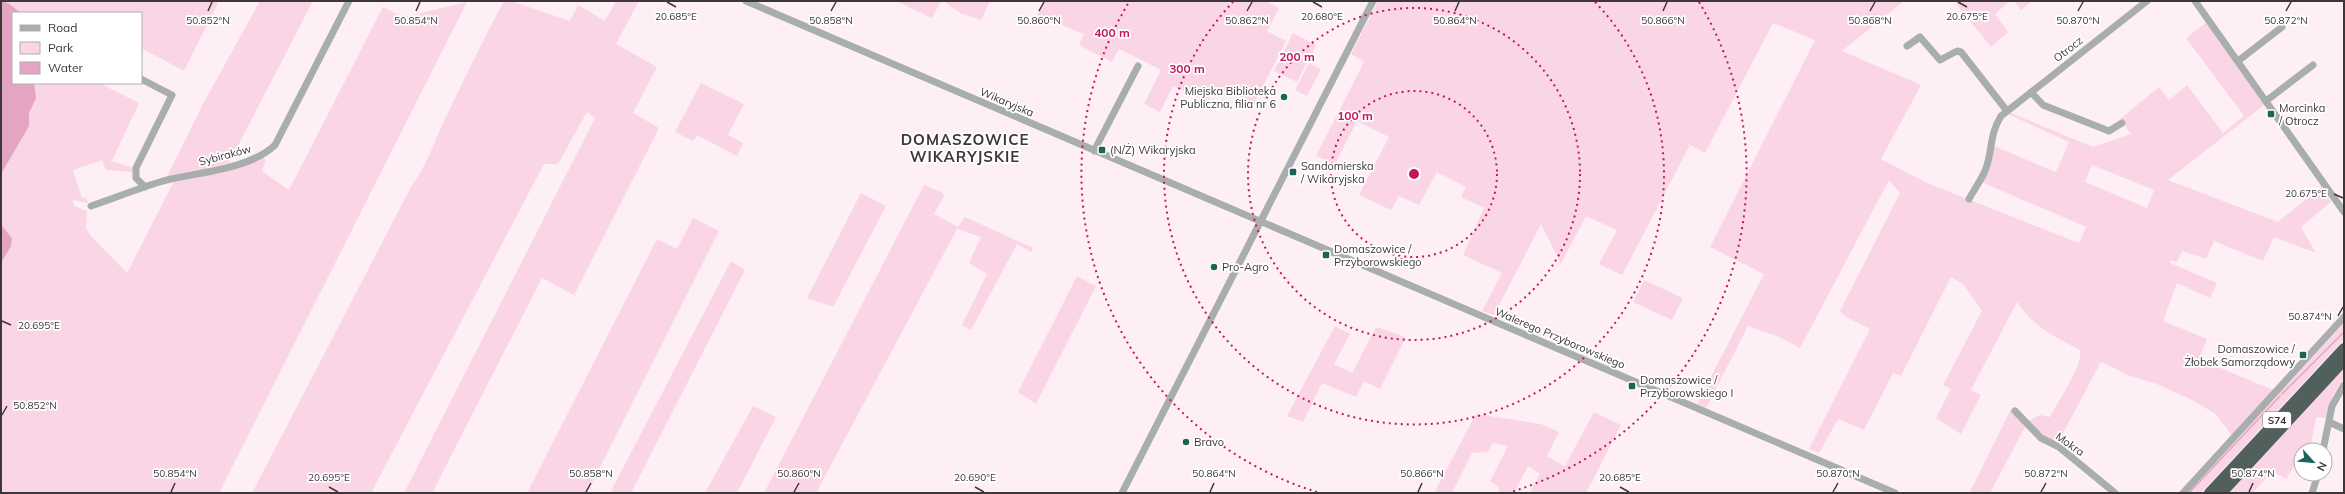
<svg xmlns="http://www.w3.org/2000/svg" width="2345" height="494" font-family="Mulish,sans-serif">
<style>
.green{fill:#fad5e5;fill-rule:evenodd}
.water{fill:#e3a5c1}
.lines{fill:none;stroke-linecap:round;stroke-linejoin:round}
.stream{stroke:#e3a5c1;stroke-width:1.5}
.minor{stroke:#a7aeac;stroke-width:7}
.highway{stroke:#52605d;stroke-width:10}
.ticks{fill:none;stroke:#3d3739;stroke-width:1.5}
.ring{fill:none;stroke:#c2185b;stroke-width:2;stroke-dasharray:2 4}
.poi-dot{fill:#1c645a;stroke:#fff;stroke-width:1.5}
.labels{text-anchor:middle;stroke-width:3.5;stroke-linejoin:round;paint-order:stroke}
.shield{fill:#fff;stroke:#777374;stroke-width:1}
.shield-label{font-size:10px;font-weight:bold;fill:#3d3739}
.street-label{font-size:11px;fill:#3d3739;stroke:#fff}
.poi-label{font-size:11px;fill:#3d3739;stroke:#fff;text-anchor:start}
.district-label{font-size:15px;font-weight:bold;letter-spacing:1px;fill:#3d3739;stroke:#fff}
.ticks-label{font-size:10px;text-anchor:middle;fill:#3d3739;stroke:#fff;stroke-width:3.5;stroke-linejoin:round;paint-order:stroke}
.centre{fill:#c2185b;stroke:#fff;stroke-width:2}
.ring-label{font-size:12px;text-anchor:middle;font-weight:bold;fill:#c2185b;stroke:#fff;stroke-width:3.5;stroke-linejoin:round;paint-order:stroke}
</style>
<rect width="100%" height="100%" fill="#feeff5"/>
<path class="green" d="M 3,1 L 219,1 L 184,71 L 141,48 L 141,13 L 21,13 Z
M 260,1 L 313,1 L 229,163 L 166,179 L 203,104 Z
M 504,1 L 511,1 L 570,21 L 578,5 L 605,21 L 616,1 L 639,1 L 616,44 L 657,67 L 633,113 L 659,128 L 574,295 L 542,278 L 432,493 L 404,493 L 595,118 L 587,112 L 558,164 L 544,164 L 371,493 L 252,493 L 411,187 C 426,167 434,142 445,119 C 464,79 483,40 504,1 Z
M 896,1 L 941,1 L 932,18 Z
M 943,1 L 990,1 L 981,20 L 962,14 Z
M 1044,1 L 1266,1 L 1279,8 L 1267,31 L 1286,41 L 1254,104 L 1215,87 L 1208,102 L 1173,86 L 1160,112 L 1144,104 L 1161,70 L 1119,49 L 1112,62 L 1079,45 L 1084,34 L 1037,15 Z
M 1378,1 L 1904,1 L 1842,51 L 1921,85 L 1881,159 L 1927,183 L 2079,243 L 2086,227 L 1981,182 L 1994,146 L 2056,172 L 2069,142 L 2008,114 L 2011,113 L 2093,147 L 2131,134 L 2120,119 L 2159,87 L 2169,100 L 2187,85 L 2223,133 L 2244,116 L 2186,38 L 2207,22 L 2264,105 L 2168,180 L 2278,222 L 2321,187 L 2331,202 L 2301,227 L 2316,253 L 2274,237 L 2263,261 L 2214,241 L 2206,259 L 2182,251 L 2177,262 L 2170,260 L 2170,263 L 2217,283 L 2210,298 L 2177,283 L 2163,321 L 2207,339 L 2199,359 L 2273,390 L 2232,436 L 2216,414 L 2192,400 L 2157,384 L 2130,376 L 2101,362 L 2062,435 L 2059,447 L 2027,423 L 1990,493 L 1970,492 L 2012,407 L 2027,422 L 2040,415 L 2050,417 C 2058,401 2083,366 2080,350 C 2053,336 2034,327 2017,302 L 1971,390 L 1981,395 L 1961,434 L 1936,418 L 1951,389 L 1943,385 L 1982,311 L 1963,284 L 1951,277 L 1901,376 L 1893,373 L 1864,430 L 1838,419 L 1819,453 L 1809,449 L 1870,329 L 1846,317 L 1840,311 L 1900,193 L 1889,180 L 1800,348 L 1779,337 L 1748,326 L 1706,408 L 1697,404 L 1764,274 L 1710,247 L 1815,40 L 1773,23 L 1705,153 L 1690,145 L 1622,275 L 1599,264 L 1617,230 L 1586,216 L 1561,264 L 1541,224 L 1494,315 L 1482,311 L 1502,273 L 1463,255 L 1484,208 L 1461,197 L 1466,187 L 1437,172 L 1419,205 L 1399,196 L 1391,210 L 1359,195 L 1389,137 L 1357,121 L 1335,164 L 1316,156 L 1364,62 L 1351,54 ZM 2092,165 L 2154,190 L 2147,208 L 2085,182 Z
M 1954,1 L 2010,1 L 1995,14 L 2008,32 L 1991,47 Z
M 2014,1 L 2032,1 L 2021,10 Z
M 467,2 L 219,493 L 1,493 L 1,168 L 23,136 L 31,83 L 99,83 L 139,103 L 112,161 L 133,168 L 132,172 L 106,170 L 102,160 L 73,170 L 82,198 L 86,197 L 88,203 L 73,200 L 74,206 L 87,211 L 86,228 L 91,236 L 127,273 L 175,179 L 261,156 L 266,160 L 262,171 L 289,190 L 383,7 L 404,17 Z
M 1293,33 L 1316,45 L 1297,82 L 1274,71 Z
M 1309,63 L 1321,69 L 1307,96 L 1295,90 Z
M 701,83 L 744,104 L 728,135 L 743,143 L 737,156 L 697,135 L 693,141 L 675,132 Z
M 924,185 L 945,194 L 934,214 L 958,227 L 965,217 L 1033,248 L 1031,252 L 1017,244 L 971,330 L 962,325 L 987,274 L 969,263 L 981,237 L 957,229 L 816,493 L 764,493 Z
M 861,193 L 886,206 L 833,307 L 807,298 Z
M 693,218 L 719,231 L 587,493 L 527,493 L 657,239 L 677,249 Z
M 731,261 L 745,270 L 631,493 L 610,493 Z
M 1077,276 L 1096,286 L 1036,404 L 1018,392 Z
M 1644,280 L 1683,298 L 1672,320 L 1633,302 Z
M 2344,320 L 2344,339 L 2201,493 L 2186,493 Z
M 1335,326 L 1350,334 L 1334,364 L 1352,373 L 1376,327 L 1406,337 L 1380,389 L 1364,381 L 1356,397 L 1322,383 L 1303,422 L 1287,416 Z
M 2344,367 L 2344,377 L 2333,395 L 2326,418 L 2316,417 L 2311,445 L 2321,450 L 2301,450 L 2301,468 L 2295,465 L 2286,479 L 2272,471 L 2253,493 L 2228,493 Z
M 753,406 L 776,417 L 737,493 L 705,493 Z
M 1594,412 L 1621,425 L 1586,493 L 1530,492 L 1540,474 L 1528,466 L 1514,493 L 1497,493 L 1500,488 L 1490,481 L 1508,446 L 1493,443 L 1488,452 L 1472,453 L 1452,493 L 1434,493 L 1476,414 L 1541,424 L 1559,432 L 1547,456 L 1565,466 Z"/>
<path class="water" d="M 1,1 L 8,3 L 21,13 L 13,13 L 13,83 L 34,83 L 36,98 L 29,113 L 29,126 L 1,174 Z
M 1,225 L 12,238 L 11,246 L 1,263 Z"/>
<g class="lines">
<path class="stream" d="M 2282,394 L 2344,332
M 2189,493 L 2280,396"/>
<path class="minor" d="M 746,1 L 1895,493
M 2195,1 L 2344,212
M 1907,46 L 1920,37 L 1940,60 L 1957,51 L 1961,52 L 2007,111
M 2238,61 L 2282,27
M 141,79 L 172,95 L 136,168 L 136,178 L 145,187
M 2031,92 L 2043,105 L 2109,131 L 2122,123
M 2266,101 L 2313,65
M 1094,151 L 1138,66
M 1969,199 C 1974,190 1981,180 1985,171 C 1993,151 1989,135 2001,116 L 2147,1
M 91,206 C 115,198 139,188 163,181 C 197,172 249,170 275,145 L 349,1
M 2015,411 L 2041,438 L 2059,447 L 2115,493
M 2329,422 L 2344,429
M 2323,450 L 2332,406 L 2344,385
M 1122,493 L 1373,1
M 2183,493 L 2344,317
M 2312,493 L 2318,474"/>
<path class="highway" d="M 2209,493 L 2344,348
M 2222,493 L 2344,361"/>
</g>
<path class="ticks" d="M 667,2 L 676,7M 1313,2 L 1322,7M 1958,2 L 1967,7M 208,11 L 212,2M 416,11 L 420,2M 831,11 L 836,2M 1039,11 L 1044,2M 1247,11 L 1252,2M 1455,11 L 1459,2M 1663,11 L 1667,2M 1870,11 L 1875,2M 2078,11 L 2083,2M 2286,11 L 2291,2M 2334,194 L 2343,198M 2338,316 L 2343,307M 2,321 L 11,325M 2,415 L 7,406M 329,487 L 338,492M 975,487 L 984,492M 1620,487 L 1629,492M 171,492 L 175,483M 586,492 L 591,483M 794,492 L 799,483M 1210,492 L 1214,483M 1418,492 L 1422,483M 1833,492 L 1838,483M 2041,492 L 2046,483M 2249,492 L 2253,483"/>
<g class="ring">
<circle cx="1414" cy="174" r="83"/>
<circle cx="1414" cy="174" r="166"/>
<path d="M1595 2A250 250 0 1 1 1233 2"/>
<path d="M1317 492A333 333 0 0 1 1129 2M1699 2A333 333 0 0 1 1511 492"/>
</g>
<g class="poi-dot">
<circle cx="1284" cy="97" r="4"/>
<rect x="2267" y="110" width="8" height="8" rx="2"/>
<rect x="1098" y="146" width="8" height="8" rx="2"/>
<rect x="1289" y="168" width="8" height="8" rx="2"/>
<rect x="1322" y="251" width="8" height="8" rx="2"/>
<circle cx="1214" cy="267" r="4"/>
<rect x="2299" y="351" width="8" height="8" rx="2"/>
<rect x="1628" y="382" width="8" height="8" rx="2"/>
<circle cx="1186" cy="442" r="4"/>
</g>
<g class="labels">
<rect class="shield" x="2263" y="412" width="28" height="16" rx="3"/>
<g class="shield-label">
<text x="2277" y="424">S74</text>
</g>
<g class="street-label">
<text transform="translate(2068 49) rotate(-38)" y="4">Otrocz</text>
<text transform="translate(1007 102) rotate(23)" y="4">Wikaryjska</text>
<text transform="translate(225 155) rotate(-15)" y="4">Sybiraków</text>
<text transform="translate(1560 338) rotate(23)" y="4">Walerego Przyborowskiego</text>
<text transform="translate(2070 444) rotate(35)" y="4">Mokra</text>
</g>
<g class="poi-label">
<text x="1276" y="95" text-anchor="end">Miejska Biblioteka<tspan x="1276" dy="13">Publiczna, filia nr 6</tspan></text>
<text x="2279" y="112">Morcinka<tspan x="2279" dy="13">/ Otrocz</tspan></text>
<text x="1110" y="154">(N/Ż) Wikaryjska</text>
<text x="1301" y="170">Sandomierska<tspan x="1301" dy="13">/ Wikaryjska</tspan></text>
<text x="1334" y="253">Domaszowice /<tspan x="1334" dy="13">Przyborowskiego</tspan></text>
<text x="1222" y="271">Pro-Agro</text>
<text x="2295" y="353" text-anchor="end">Domaszowice /<tspan x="2295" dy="13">Żłobek Samorządowy</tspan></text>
<text x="1640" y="384">Domaszowice /<tspan x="1640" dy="13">Przyborowskiego I</tspan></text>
<text x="1194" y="446">Bravo</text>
</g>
<g class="district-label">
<text x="965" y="145">DOMASZOWICE<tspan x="965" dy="17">WIKARYJSKIE</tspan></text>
</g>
</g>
<g class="ticks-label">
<text x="676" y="20">20.685°E</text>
<text x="1322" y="20">20.680°E</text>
<text x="1967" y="20">20.675°E</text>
<text x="208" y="24">50.852°N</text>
<text x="416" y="24">50.854°N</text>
<text x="831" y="24">50.858°N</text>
<text x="1039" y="24">50.860°N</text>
<text x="1247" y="24">50.862°N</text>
<text x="1455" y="24">50.864°N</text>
<text x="1663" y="24">50.866°N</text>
<text x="1870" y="24">50.868°N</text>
<text x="2078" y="24">50.870°N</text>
<text x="2286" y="24">50.872°N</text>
<text x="2306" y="197">20.675°E</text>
<text x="2310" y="320">50.874°N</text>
<text x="39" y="329">20.695°E</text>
<text x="35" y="409">50.852°N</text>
<text x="175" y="477">50.854°N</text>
<text x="591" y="477">50.858°N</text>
<text x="799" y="477">50.860°N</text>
<text x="1214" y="477">50.864°N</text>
<text x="1422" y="477">50.866°N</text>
<text x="1838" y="477">50.870°N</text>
<text x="2046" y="477">50.872°N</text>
<text x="2253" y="477">50.874°N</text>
<text x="329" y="481">20.695°E</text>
<text x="975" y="481">20.690°E</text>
<text x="1620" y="481">20.685°E</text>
</g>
<circle cx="1414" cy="174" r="6" class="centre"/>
<g class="ring-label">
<text x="1112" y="37">400 m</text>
<text x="1297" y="61">200 m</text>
<text x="1187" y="73">300 m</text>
<text x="1355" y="120">100 m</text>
</g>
<rect width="2345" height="494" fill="none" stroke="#3d3739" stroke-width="4"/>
<rect x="12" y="12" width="130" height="72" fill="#ffffff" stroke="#b1afb0"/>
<rect x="20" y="25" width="20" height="6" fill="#a7aeac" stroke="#b1afb0"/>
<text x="48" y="32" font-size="12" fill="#3d3739">Road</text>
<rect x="20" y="42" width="20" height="12" fill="#fad5e5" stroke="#b1afb0"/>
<text x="48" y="52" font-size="12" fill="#3d3739">Park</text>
<rect x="20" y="62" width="20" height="12" fill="#e3a5c1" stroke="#b1afb0"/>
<text x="48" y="72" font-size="12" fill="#3d3739">Water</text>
<g transform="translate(2313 462) rotate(117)"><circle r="19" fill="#ffffff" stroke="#b1afb0"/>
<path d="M0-3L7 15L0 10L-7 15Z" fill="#1c645a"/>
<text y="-6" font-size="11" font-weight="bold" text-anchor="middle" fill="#3d3739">N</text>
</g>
</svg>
